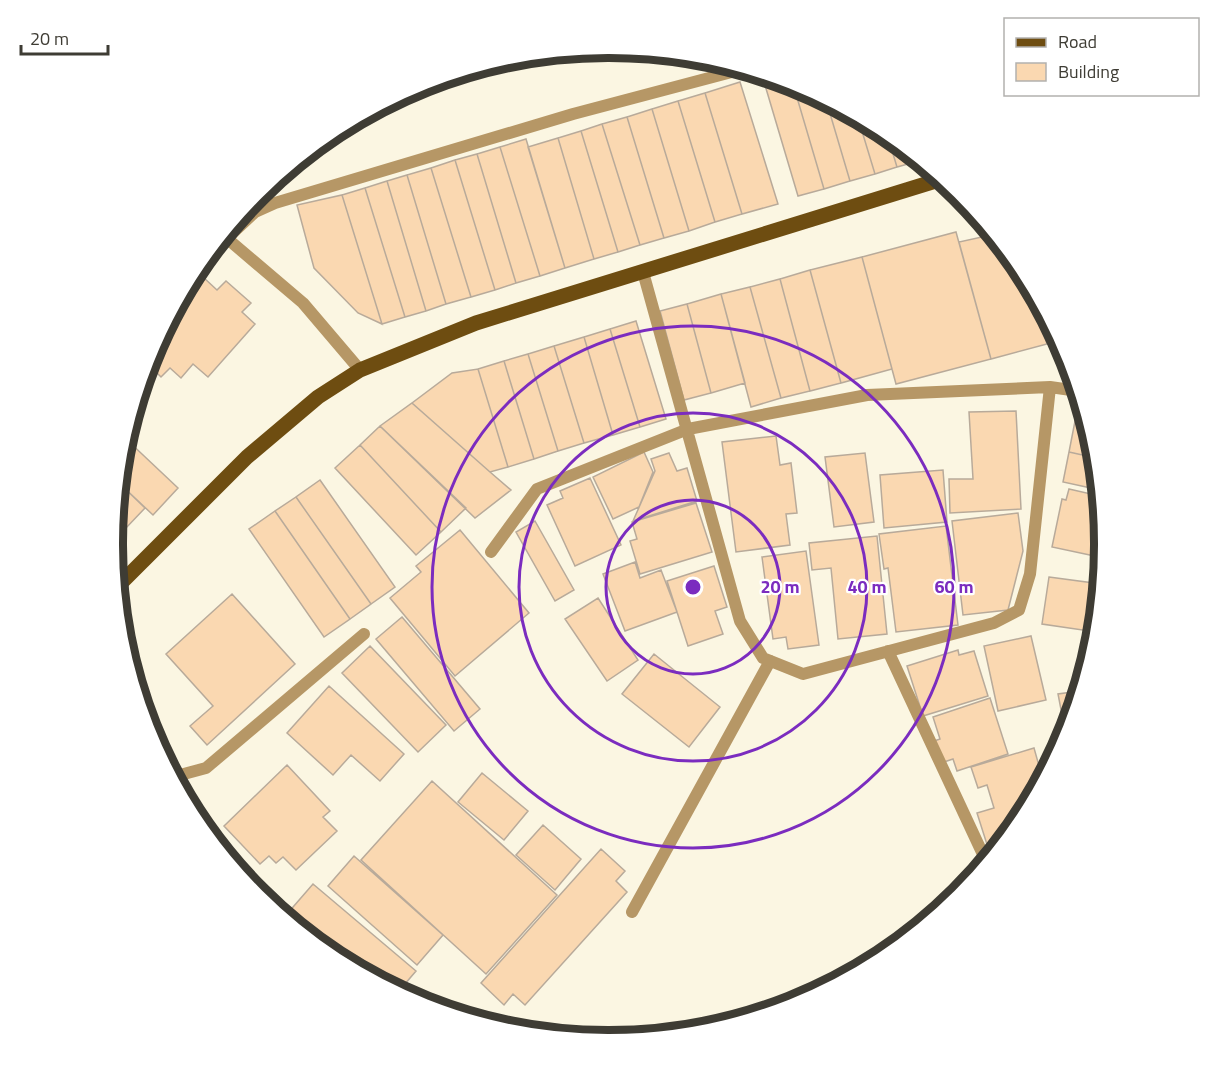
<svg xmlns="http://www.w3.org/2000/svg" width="1217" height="1089" font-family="'Titillium Web',sans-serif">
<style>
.building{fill:#fad8b1;stroke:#b8aa9a;stroke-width:1.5}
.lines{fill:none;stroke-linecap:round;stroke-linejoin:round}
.lane{stroke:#b69766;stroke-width:12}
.street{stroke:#b69766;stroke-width:12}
.primary{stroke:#6e4d11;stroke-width:15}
.ring{fill:none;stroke:#7b2cbf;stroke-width:3}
.rim{fill:none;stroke:#3e3c34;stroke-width:8}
.centre{fill:#7b2cbf;stroke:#fff;stroke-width:3}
.ring-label{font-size:18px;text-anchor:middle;font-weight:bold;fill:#7b2cbf;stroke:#fff;stroke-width:4.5;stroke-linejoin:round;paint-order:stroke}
</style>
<rect width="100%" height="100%" fill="#fbf6e2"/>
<path class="building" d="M 762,75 L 793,84 L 824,189 L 798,196 Z
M 740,82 L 778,204 L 742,214 L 705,93 Z
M 793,84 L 826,100 L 850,181 L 824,189 Z
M 705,93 L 742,214 L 715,222 L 678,101 Z
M 826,100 L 858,118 L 875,174 L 850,181 Z
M 678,101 L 715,222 L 689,231 L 652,109 Z
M 652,109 L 689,231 L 664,238 L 627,117 Z
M 627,117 L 664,238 L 640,245 L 602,124 Z
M 858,118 L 887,134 L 897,167 L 875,174 Z
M 602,124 L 640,245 L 618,252 L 581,131 Z
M 581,131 L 618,252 L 594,259 L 558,138 Z
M 887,134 L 919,161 L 897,167 Z
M 558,138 L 594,259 L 565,268 L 528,147 Z
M 526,139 L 565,268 L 540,276 L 500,147 Z
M 500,147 L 540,276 L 516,283 L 477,154 Z
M 477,154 L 516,283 L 495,290 L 455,160 Z
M 455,160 L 495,290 L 471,297 L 431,168 Z
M 431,168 L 471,297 L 446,304 L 407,175 Z
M 407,175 L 446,304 L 426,311 L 387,181 Z
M 387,181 L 426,311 L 405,317 L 365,188 Z
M 365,188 L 405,317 L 382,324 L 342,195 Z
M 342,195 L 382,324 L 358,313 L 314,268 L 297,205 Z
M 982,221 L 1022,269 L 1038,300 L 1035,301 L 1047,344 L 991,359 L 959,242 L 982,237 L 978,222 Z
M 956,232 L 991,359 L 896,384 L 862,257 Z
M 862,257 L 892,369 L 841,383 L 810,270 Z
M 810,270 L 841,383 L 810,391 L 780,279 Z
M 203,277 L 217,290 L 226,281 L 251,303 L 242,312 L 255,324 L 208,377 L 193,364 L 181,378 L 170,368 L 161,377 L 149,365 L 170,342 L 161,334 L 175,307 Z
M 780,279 L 810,391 L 781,398 L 750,287 Z
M 750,287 L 781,398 L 751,407 L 721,294 Z
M 721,294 L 745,383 L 711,393 L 687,304 Z
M 687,304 L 711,393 L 684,400 L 660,311 Z
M 636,321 L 666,419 L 640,427 L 610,329 Z
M 610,329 L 640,427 L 613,435 L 584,337 Z
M 584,337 L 613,435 L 584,443 L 554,346 Z
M 554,346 L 584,443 L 558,451 L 528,354 Z
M 528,354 L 558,451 L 534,459 L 504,361 Z
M 504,361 L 534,459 L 508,467 L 478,369 Z
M 478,369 L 508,467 L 490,472 L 412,403 L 452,373 Z
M 412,403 L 490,472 L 511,490 L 475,518 L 380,426 Z
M 1016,411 L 1021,509 L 950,513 L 949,479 L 973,479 L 969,412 Z
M 1076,416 L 1086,418 L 1096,458 L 1069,452 Z
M 380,426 L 466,508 L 441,532 L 360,445 Z
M 776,436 L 780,465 L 791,463 L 797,513 L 786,514 L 790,545 L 736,552 L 722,442 Z
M 125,438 L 178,488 L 153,515 L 118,482 Z
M 360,445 L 441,532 L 416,555 L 335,468 Z
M 644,452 L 653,472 L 639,507 L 613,519 L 593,477 Z
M 1069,452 L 1096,458 L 1100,490 L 1063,482 Z
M 669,453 L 677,471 L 687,468 L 697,501 L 633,521 L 655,471 L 651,459 Z
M 865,453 L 874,522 L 834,527 L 825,457 Z
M 943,470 L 947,522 L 884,528 L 880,475 Z
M 590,478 L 621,545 L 575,566 L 547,505 L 563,498 L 560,491 Z
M 320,480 L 395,587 L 371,604 L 296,497 Z
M 118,482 L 145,508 L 126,528 L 115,517 Z
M 1069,489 L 1100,496 L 1104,558 L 1052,547 L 1062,499 L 1066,500 Z
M 296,497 L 371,604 L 350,619 L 275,511 Z
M 696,503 L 712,552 L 640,574 L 630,541 L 637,539 L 632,522 Z
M 275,511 L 350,619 L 324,637 L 249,529 Z
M 1018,513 L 1023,551 L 1008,610 L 963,615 L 952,521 Z
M 115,517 L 126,528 L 112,543 Z
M 535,521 L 574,590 L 555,601 L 516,532 Z
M 946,526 L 958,625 L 896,632 L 888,568 L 884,569 L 879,534 Z
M 460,530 L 529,613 L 455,676 L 390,598 L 421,572 L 416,566 Z
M 877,536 L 887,634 L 838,639 L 831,568 L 812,570 L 809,543 Z
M 806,551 L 819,645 L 788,649 L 786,637 L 773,639 L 762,557 Z
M 635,562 L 640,578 L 661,570 L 677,612 L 625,631 L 603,574 Z
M 714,566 L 727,607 L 715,611 L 723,634 L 688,646 L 667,581 Z
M 1049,577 L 1101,584 L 1096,632 L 1042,624 Z
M 232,594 L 295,664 L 207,745 L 190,726 L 213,706 L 166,654 Z
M 598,598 L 638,660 L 607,681 L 565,619 Z
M 402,617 L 480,709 L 454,731 L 376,639 Z
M 1031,636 L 1046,700 L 998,711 L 984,646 Z
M 370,646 L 446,725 L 418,752 L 342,673 Z
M 958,650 L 959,655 L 974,651 L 988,696 L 923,716 L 907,666 Z
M 654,654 L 720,707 L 689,747 L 622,694 Z
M 329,686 L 404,754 L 380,781 L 351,755 L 333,775 L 287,733 Z
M 1080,691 L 1072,718 L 1063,720 L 1058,694 Z
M 990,698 L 1008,754 L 957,771 L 953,759 L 941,763 L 934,741 L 940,739 L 933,717 Z
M 1034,748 L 1043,780 L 1021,821 L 991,857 L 977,813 L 994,808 L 987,785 L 978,788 L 971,767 Z
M 287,765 L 330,811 L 323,817 L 337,831 L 296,870 L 283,857 L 276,863 L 269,856 L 260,864 L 224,826 Z
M 482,773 L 528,811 L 504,840 L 458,802 Z
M 432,781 L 557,895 L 486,974 L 361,860 Z
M 194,818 L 222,840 L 217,847 L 195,820 Z
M 543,825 L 581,859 L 555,890 L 516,855 Z
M 601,849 L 625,871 L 616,881 L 627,892 L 525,1005 L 513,994 L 504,1005 L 481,983 Z
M 354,856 L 443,935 L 417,965 L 328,886 Z
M 246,881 L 279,910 L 277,912 L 257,895 Z
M 313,884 L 416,971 L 398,992 L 350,967 L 287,914 Z"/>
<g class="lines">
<path class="lane" d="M 227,238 L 255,212 L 275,203 L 573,114 L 743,69
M 632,912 L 770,661"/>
<path class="street" d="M 223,235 L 303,303 L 360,370
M 643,272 L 740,621 L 763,658 L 803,674 L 994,623 L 1019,610 L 1030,574 L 1050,387
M 491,552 L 537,489 L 688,429 L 867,395 L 1050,387 L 1078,391
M 888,651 L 987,863
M 168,769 L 180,775 L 206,768 L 364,634"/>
<path class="primary" d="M 116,588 L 247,457 L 318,397 L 360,370 L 476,323 L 942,179"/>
</g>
<g class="ring">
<circle cx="693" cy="587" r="87"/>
<circle cx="693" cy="587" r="174"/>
<circle cx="693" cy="587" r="261"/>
</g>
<path d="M0 0H1217V1089H0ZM608 58H609A485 485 0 0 1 1094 543V545A485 485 0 0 1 609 1030H608A485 485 0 0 1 123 545V543A485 485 0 0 1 608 58Z" fill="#fff" fill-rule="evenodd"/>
<path class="rim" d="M608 58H609A485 485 0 0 1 1094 543V545A485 485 0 0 1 609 1030H608A485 485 0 0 1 123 545V543A485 485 0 0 1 608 58Z"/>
<circle cx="693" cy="587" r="9" class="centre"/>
<g class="ring-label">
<text x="780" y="593">20 m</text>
<text x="867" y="593">40 m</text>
<text x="954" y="593">60 m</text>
</g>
<rect x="1004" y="18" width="195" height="78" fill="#ffffff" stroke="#b2b1ae" stroke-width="1.5"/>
<rect x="1016" y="38" width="30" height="9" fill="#6e4d11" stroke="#b2b1ae" stroke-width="1.5"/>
<text x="1058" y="48" font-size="18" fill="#3e3c34">Road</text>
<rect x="1016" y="63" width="30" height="18" fill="#fad8b1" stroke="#b2b1ae" stroke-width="1.5"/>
<text x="1058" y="78" font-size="18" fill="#3e3c34">Building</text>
<path d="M21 45v9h87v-9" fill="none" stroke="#3e3c34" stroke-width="3"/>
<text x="30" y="45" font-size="18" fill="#3e3c34" stroke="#ffffff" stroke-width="4.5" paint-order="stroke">20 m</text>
</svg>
